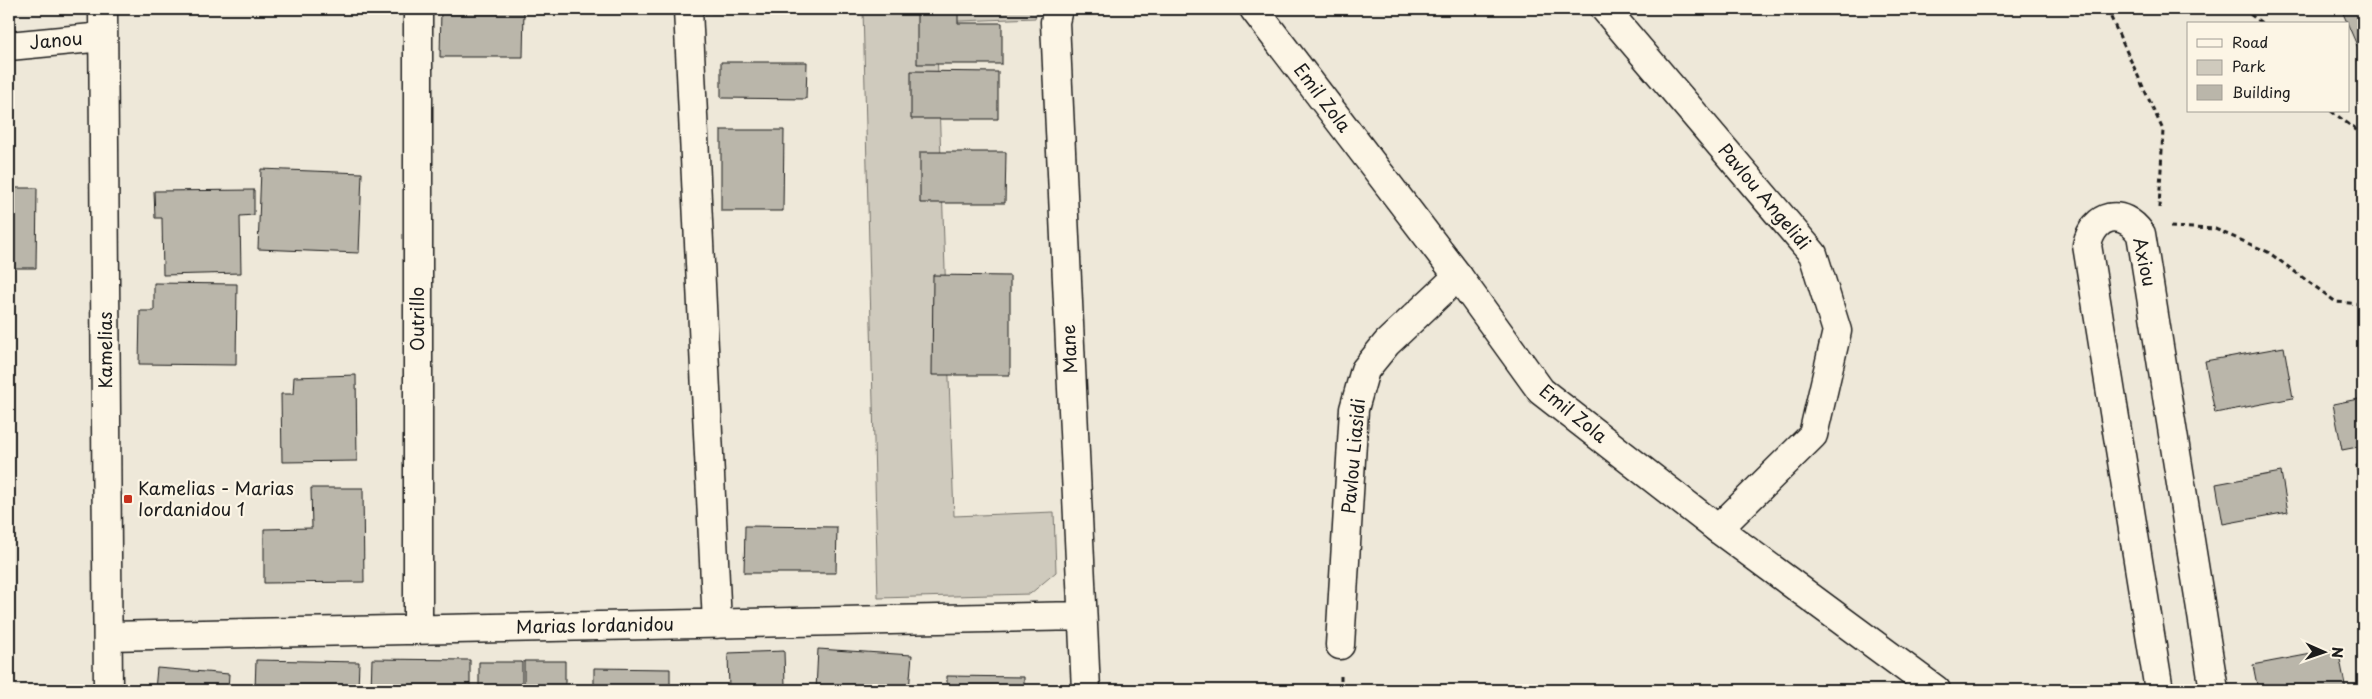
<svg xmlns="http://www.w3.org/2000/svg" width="2372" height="699" font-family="'Playpen Sans',sans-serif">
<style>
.green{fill:#cfcabd;stroke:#76736c}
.building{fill:#bab6aa;stroke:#1c1c1c}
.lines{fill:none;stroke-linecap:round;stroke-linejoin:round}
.street-casing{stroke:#1c1c1c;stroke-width:31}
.secondary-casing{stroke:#1c1c1c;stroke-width:31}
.path{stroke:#1c1c1c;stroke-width:3;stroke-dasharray:5 4;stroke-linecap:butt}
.street{stroke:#fcf5e5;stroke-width:28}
.secondary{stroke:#fcf5e5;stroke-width:28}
.poi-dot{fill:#c8321e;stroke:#fcf5e5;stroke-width:2}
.labels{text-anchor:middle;stroke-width:4.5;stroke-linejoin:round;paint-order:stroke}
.street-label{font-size:18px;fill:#1c1c1c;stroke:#fcf5e5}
.poi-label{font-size:18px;fill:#1c1c1c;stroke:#fcf5e5;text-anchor:start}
</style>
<rect width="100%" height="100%" fill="#eee8d9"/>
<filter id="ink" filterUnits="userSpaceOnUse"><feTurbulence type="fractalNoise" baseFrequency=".02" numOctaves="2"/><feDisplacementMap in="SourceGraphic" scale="10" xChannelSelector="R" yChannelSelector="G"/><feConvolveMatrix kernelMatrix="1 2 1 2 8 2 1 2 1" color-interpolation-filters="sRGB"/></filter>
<g filter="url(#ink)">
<path class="green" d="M 863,9 L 1037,9 L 1035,18 L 936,22 L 954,516 L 1054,512 L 1056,572 L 1030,594 L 878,598 Z"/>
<path class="building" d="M 441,9 L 524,9 L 523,57 L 440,57 Z
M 711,9 L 812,9 L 812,11 L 711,13 Z
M 2348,9 L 2363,9 L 2363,59 L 2342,11 Z
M 917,12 L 958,12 L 958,23 L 1002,23 L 1002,64 L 917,64 Z
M 721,62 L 807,62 L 806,99 L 721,98 Z
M 911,71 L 998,72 L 998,119 L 911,119 Z
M 721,130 L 784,130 L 783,211 L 721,211 Z
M 920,152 L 1006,152 L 1005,203 L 920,203 Z
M 261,169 L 362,173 L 359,253 L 258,249 Z
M 9,188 L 37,188 L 36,268 L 9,268 Z
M 254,190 L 254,215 L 240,216 L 241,273 L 163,275 L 162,218 L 155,218 L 154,191 Z
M 933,275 L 1010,276 L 1010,375 L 932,375 Z
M 154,283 L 237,284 L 236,365 L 139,364 L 140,311 L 154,311 Z
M 2284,347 L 2293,398 L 2215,413 L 2205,361 Z
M 356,375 L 357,461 L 282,462 L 281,394 L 293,394 L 294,377 Z
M 2363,398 L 2363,446 L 2342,450 L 2333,404 Z
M 2363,464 L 2363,502 L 2356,465 Z
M 2281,472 L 2288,512 L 2223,524 L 2216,484 Z
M 311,488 L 363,488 L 364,582 L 264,583 L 264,529 L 312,528 Z
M 745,526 L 837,527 L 836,573 L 744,573 Z
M 818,649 L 912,655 L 909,690 L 816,690 Z
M 2338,649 L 2346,690 L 2258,690 L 2253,665 Z
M 784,651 L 785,686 L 800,686 L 800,690 L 729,690 L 728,653 Z
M 372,659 L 470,660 L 470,690 L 371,690 Z
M 256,660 L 359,662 L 358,690 L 255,690 Z
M 524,661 L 565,661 L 565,690 L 524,690 Z
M 479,662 L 522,662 L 522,690 L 479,690 Z
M 157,668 L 229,674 L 228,690 L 155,690 Z
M 594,668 L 670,669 L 670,690 L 594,690 Z
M 947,676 L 1024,677 L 1024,690 L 947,690 Z"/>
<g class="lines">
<defs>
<path id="street" d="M 103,9 L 108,690
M 418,9 L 418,630
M 688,9 L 717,624
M 1058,9 L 1055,22 L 1086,690
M 1605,9 L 1813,254 L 1837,331 L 1813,435 L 1718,529
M 9,46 L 103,37
M 108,636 L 1082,616
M 1340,645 L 1354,409 L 1365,370 L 1387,343 L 1458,276
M 2159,690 L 2087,245 C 2094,214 2122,207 2141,234 L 2214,690"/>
<path id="secondary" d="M 1254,9 L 1458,276 L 1541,391 L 1718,529 L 1936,690"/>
</defs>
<use href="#street" class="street-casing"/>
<use href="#secondary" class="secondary-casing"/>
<path class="path" d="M 2107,9 L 2163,130 L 2159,208
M 2243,9 L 2263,24
M 2331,111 L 2363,135
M 2170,227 L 2215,229 L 2268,252 L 2336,302 L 2363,304
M 1341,676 L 1341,690"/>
<use href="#street" class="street"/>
<use href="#secondary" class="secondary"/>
</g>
</g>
<rect class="poi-dot" x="123" y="494" width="10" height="10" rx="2.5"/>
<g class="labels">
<g class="street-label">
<text transform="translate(56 41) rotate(-5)" y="6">Janou</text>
<text transform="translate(1322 98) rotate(53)" y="6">Emil Zola</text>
<text transform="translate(1764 197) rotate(50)" y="6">Pavlou Angelidi</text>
<text transform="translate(2144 262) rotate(78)" y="6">Axiou</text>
<text transform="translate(418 319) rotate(-90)" y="6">Outrillo</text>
<text transform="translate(1070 349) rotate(-93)" y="6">Mane</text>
<text transform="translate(106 350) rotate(-90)" y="6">Kamelias</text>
<text transform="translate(1573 414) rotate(39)" y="6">Emil Zola</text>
<text transform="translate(1354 456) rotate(-85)" y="6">Pavlou Liasidi</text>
<text transform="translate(595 626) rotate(-1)" y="6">Marias Iordanidou</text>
</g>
<g class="poi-label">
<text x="138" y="495">Kamelias - Marias<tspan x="138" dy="21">Iordanidou 1</tspan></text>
</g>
</g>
<rect width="2372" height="699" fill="none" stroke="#fcf5e5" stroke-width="30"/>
<rect x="15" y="15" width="2342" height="669" fill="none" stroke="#1c1c1c" stroke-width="2" filter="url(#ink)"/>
<rect x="2187" y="22" width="162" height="90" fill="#fcf5e5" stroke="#a29e95"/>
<rect x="2197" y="39" width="25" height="8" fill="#fcf5e5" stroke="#a29e95"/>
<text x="2232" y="48" font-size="15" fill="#1c1c1c">Road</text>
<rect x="2197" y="60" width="25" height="15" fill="#cfcabd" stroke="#a29e95"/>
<text x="2232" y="72" font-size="15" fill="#1c1c1c">Park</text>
<rect x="2197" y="85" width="25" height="15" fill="#bab6aa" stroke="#a29e95"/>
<text x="2232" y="98" font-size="15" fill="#1c1c1c">Building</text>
<g transform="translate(2324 652) rotate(92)" stroke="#fcf5e5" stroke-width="4" paint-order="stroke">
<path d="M0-4L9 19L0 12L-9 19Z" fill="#1c1c1c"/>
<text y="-8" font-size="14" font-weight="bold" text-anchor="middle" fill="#1c1c1c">N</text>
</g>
</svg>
